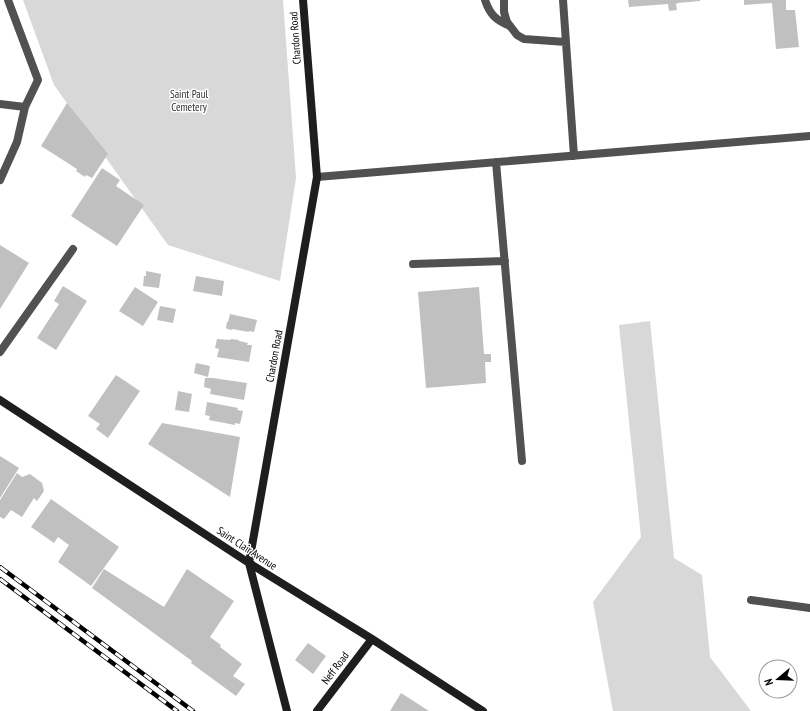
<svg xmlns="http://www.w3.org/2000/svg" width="810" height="711" font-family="'PT Sans Narrow',sans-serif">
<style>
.green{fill:#d8d8d8}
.building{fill:#c0c0c0}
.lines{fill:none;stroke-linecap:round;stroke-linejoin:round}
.lane{stroke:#515151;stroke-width:8}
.secondary{stroke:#1e1e1e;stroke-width:8}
.rail-casing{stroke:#000;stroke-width:4.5}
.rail{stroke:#fff;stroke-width:3;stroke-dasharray:9;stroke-linecap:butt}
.labels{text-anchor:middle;stroke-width:3;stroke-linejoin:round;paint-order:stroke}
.street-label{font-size:11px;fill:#000;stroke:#fff}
.park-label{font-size:11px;fill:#2f2f2f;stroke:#fff}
</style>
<rect width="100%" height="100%" fill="#fff"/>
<path class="green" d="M 23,0 L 283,0 L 296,178 L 280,281 L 168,245 L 54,85 Z
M 650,321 L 674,558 L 702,575 L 710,657 L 751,711 L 613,711 L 593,602 L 641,537 L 619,325 Z"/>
<path class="building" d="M 628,0 L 700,0 L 700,1 L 678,3 L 676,4 L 677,10 L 669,11 L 668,4 L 629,7 Z
M 744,0 L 786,0 L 786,10 L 795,10 L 799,47 L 776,49 L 772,3 L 744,5 Z
M 67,103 L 108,154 L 92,178 L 86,175 L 85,177 L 76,171 L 77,169 L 41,146 Z
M 102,168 L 120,180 L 116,186 L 144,205 L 117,246 L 71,216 Z
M 0,245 L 29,263 L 0,309 Z
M 146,271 L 161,274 L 159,288 L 143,286 L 144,276 L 146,276 Z
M 196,276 L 224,281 L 222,296 L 193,291 Z
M 63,286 L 87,301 L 56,350 L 37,338 L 59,304 L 54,301 Z
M 135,287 L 158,302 L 143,326 L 119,311 Z
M 479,287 L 484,354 L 491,354 L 491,362 L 485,362 L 486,383 L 426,388 L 418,292 Z
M 160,306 L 176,309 L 173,323 L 157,320 Z
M 230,314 L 257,320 L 254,332 L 249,331 L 249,332 L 232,329 L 232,330 L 227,329 L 226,327 L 227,322 L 228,322 Z
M 217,339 L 230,340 L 231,339 L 239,340 L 239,341 L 248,343 L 247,345 L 252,345 L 249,362 L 217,357 L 219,349 L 215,348 Z
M 196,363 L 210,366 L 208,377 L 194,373 Z
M 116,375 L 140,391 L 108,438 L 96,429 L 100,424 L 88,416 Z
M 205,378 L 213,378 L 247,383 L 244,400 L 210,394 L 211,389 L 204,387 Z
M 178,391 L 192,394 L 189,412 L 175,410 Z
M 207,402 L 238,408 L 237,410 L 243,411 L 240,424 L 235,423 L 235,425 L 209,420 L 210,416 L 205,415 Z
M 162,423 L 240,437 L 230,497 L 148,444 Z
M 0,456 L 19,468 L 0,498 Z
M 17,473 L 22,477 L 30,474 L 42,483 L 44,491 L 37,501 L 34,498 L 22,517 L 11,510 L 4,519 L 0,517 L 0,500 Z
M 51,499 L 119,547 L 91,586 L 58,562 L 69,545 L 58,537 L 54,543 L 31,527 Z
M 104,569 L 164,607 L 187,569 L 234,601 L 210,637 L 221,645 L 220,647 L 242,664 L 233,676 L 245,684 L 236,696 L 191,663 L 192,661 L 92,588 Z
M 308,643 L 326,656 L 313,674 L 295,660 Z
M 401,693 L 429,711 L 390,711 Z"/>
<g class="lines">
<path class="lane" d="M 485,0 C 490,15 496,20 510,26
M 504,0 L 504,12 L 507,22 L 517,35 L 524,39 L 566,42
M 563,0 L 574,156
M 0,104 L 25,107
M 496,162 L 522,461
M 317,177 L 810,136
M 0,180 L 17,142 L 25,107 L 38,80 L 8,0
M 413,264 L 505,261
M 0,352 L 73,249
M 751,600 L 810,608"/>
<path class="secondary" d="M 0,400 L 249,563 L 372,639 L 483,711
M 287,711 L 249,563 L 317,177 L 303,0
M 317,711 L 372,639"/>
<defs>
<path id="rail" d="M 0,567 L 193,711
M 0,579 L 177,711"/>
</defs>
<use href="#rail" class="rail-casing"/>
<use href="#rail" class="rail"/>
</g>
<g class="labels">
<g class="street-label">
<text transform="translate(295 38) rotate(-94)" y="4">Chardon Road</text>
<text transform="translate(274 356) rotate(-80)" y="4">Chardon Road</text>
<text transform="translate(247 548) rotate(33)" y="4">Saint Clair Avenue</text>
<text transform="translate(335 668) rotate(-53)" y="4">Neff Road</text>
</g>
<g class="park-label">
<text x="189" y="98">Saint Paul<tspan x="189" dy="13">Cemetery</tspan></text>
</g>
</g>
<g transform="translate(778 679) rotate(251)"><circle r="19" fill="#ffffff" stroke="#999999"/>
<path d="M0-3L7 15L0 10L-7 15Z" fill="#000000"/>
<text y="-6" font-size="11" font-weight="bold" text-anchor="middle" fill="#000000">N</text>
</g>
</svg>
